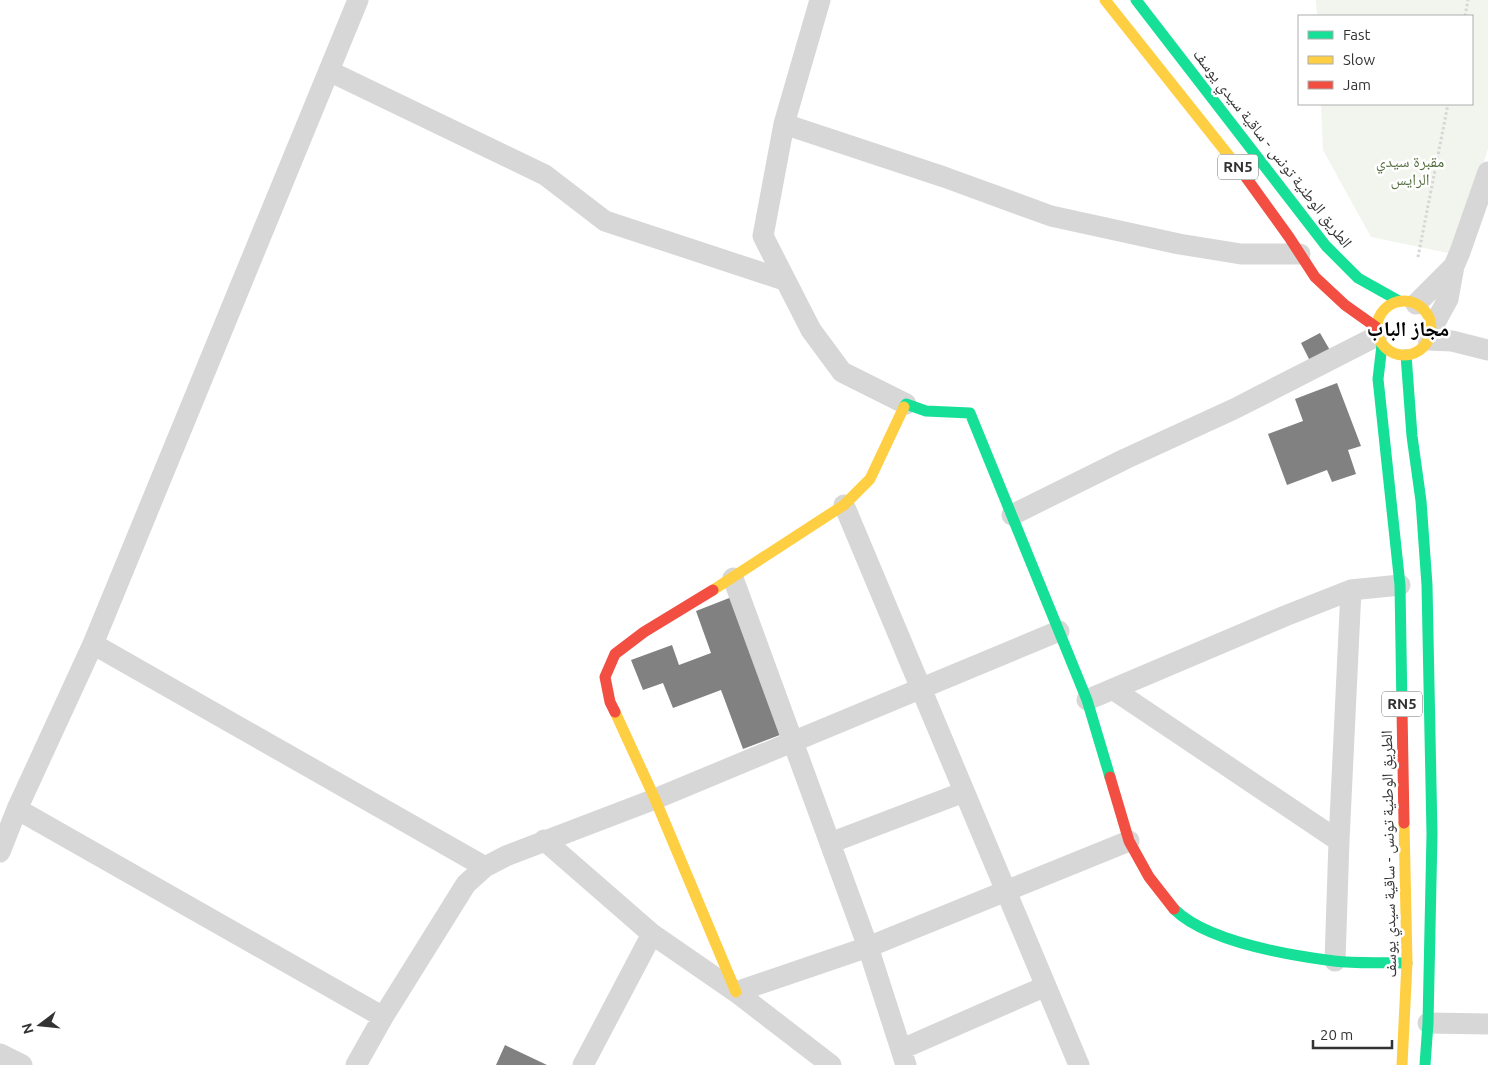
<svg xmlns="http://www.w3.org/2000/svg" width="1488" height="1065" font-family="Ubuntu,'Noto Naskh Arabic',sans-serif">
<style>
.green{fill:#f1f5ed}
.building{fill:#818181}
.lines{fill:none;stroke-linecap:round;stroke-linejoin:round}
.path{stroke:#d6d6d6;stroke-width:3;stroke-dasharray:2.5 2.5;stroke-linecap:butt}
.street{stroke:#d7d7d7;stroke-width:21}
.fast{stroke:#16e098;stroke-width:11}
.slow{stroke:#ffcf43;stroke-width:11}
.jam{stroke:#f24e42;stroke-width:11}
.labels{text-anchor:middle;stroke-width:5;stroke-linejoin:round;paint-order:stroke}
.shield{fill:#fff;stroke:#707070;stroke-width:1}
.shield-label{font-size:15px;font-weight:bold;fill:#333}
.street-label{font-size:16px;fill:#333;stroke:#fff}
.park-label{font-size:16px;fill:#56703f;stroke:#fff}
.district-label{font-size:21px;font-weight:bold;fill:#000;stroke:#fff}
</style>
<rect width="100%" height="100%" fill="#fff"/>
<path class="green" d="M 1316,0 L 1488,0 L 1488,149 L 1453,254 L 1371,237 L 1323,150 L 1321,104 L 1472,104 L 1472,16 L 1317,16 Z"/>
<path class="building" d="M 1320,333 L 1331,352 L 1311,363 L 1301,343 Z
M 1337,383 L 1361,446 L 1348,450 L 1356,474 L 1332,482 L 1327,470 L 1287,485 L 1268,434 L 1303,421 L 1295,399 Z
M 742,593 L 793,730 L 743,749 L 721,690 L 673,708 L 663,683 L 643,690 L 631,660 L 672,645 L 679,665 L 711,653 L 696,611 Z
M 505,1045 L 547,1065 L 496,1065 Z"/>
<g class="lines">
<path class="path" d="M 1465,16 L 1468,0
M 1418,257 L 1448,104"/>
<path class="street" d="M 820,0 L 784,124 L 763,236 L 811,330 L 842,372 L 906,404
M 329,71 L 545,175 L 605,221 L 784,280
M 784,124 L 944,177 L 1051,216 L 1179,244 L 1241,254 L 1300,254
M 1454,266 L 1460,252 L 1488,172
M 1416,304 L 1454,266 L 1448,299 L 1430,332
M 1428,340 L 1452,341 L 1488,350
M 844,505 L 1079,1065
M 1012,515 L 1125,459 L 1234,409 L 1377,336
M 733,578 L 868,947 L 906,1065
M 93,644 L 485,867
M 1114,690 L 1339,841
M 1087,700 L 1285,616 L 1351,590 L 1400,585
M 17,809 L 383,1017
M 544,840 L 652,934 L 736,992 L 831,1065
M 830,843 L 964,792
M 0,852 L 17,809 L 93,644 L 358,0
M 1335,961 L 1339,841 L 1351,590
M 736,992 L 868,947 L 1129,841
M 1428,1023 L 1488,1024
M 902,1049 L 1046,986
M 0,1054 L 22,1065
M 356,1065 L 383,1017 L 466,884 L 485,867 L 506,856 L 655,799 L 1059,631
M 583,1065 L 652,934"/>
<path class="fast" d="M 1136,0 L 1326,246 L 1358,278 L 1399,301
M 1382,345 L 1378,379 L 1400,585 L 1402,710
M 1406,355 L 1412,436 L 1421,501 L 1427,585 L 1432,834 L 1428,1023 L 1425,1065
M 904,407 L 906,404 L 926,411 L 970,413 L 1087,700 L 1110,777
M 1174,909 C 1207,942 1288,955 1334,961 C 1357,964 1383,962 1407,963"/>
<path class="slow" d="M 1105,0 L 1245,176
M1377 328a27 27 0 1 1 54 0a27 27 0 1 1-54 0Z
M 713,590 L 844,505 L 870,479 L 904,407
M 615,712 L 655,799 L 736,992
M 1402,1065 L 1407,963 L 1404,823"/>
<path class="jam" d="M 1245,176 L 1289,237 L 1315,277 L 1345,305 L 1376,327
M 1402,710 L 1404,823
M 615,712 L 610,702 L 605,677 L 615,654 L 644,632 L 713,590
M 1110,777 L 1129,841 L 1149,877 L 1174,909"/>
</g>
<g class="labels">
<g class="shield">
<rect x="1218" y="154.5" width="40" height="25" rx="4"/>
<rect x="1382" y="691.5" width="40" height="25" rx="4"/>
</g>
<g class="shield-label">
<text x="1238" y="172">RN5</text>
<text x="1402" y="709">RN5</text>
</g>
<g class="street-label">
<text transform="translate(1273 148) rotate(52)" y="6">الطريق الوطنية تونس - ساقية سيدي يوسف</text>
<text transform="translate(1388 854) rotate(-91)" y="6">الطريق الوطنية تونس - ساقية سيدي يوسف</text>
</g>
<g class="park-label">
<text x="1410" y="167">مقبرة سيدي<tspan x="1410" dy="18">الرايس</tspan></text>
</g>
<g class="district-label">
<text x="1408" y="336">مجاز الباب</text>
</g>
</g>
<rect x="1298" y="15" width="175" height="90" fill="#ffffff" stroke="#adadad"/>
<rect x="1308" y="31" width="25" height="8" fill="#16e098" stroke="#adadad"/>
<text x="1343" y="40" font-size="15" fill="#333333">Fast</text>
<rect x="1308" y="56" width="25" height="8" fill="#ffcf43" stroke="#adadad"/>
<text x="1343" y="65" font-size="15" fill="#333333">Slow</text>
<rect x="1308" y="81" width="25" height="8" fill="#f24e42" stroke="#adadad"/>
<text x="1343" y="90" font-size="15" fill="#333333">Jam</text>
<g transform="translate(40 1025) rotate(254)" stroke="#ffffff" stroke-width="4" paint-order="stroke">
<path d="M0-4L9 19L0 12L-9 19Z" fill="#333333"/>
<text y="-8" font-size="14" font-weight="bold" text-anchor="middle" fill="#333333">N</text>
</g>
<path d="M1313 1040v8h79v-8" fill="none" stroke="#333333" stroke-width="2.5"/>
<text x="1320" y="1040" font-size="15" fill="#333333" stroke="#ffffff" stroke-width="4" paint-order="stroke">20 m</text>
</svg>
